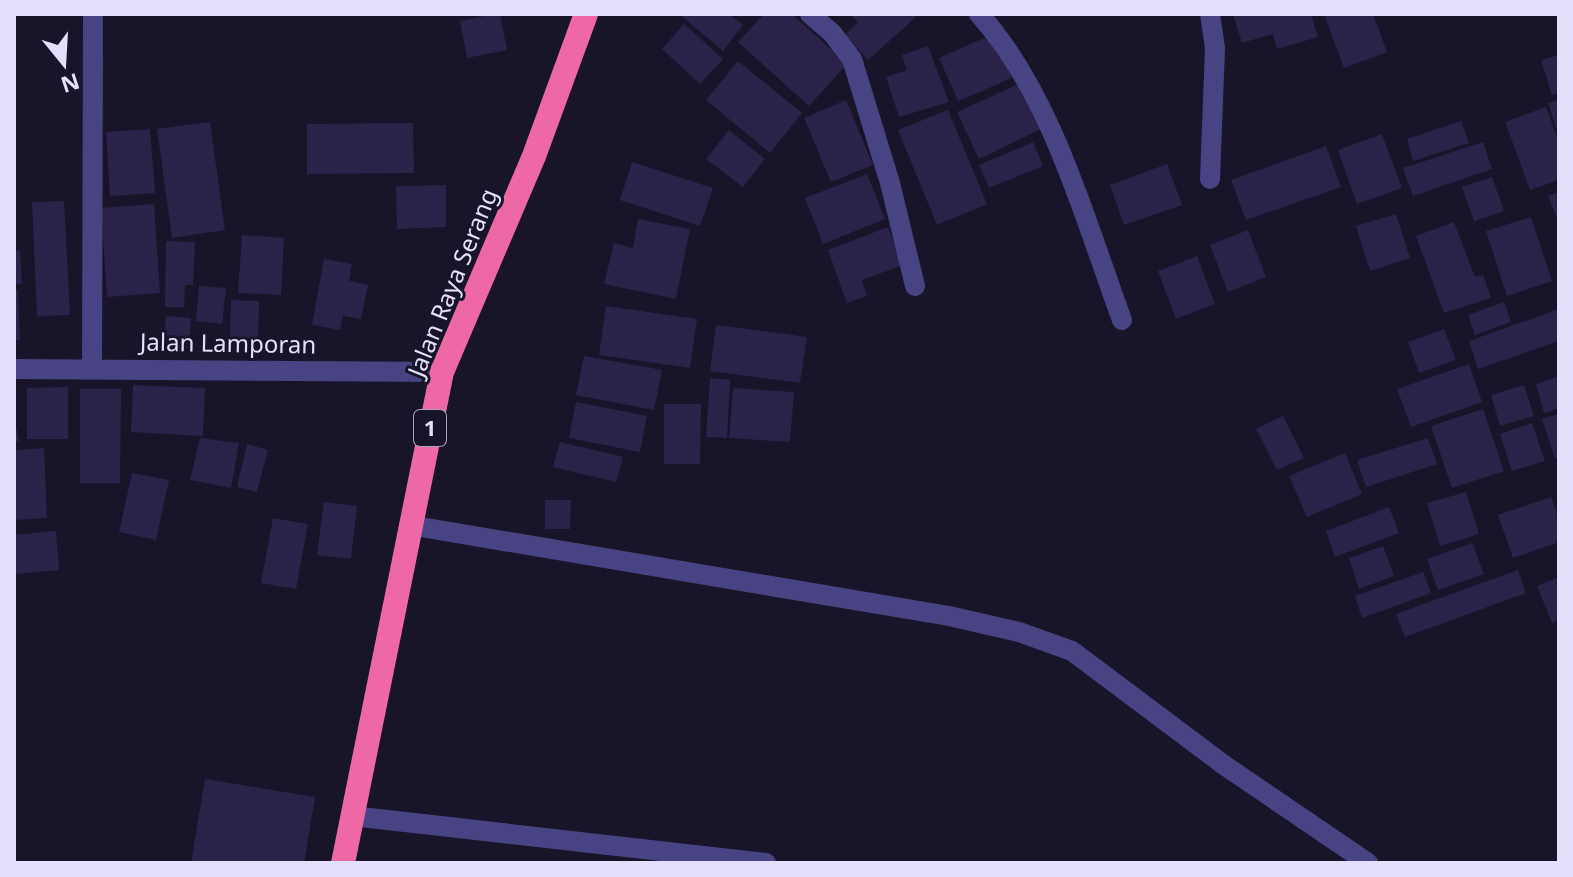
<svg xmlns="http://www.w3.org/2000/svg" width="1573" height="877" font-family="'Noto Sans',sans-serif">
<style>
.building{fill:#2b2249}
.lines{fill:none;stroke-linecap:round;stroke-linejoin:round}
.minor{stroke:#484484;stroke-width:20}
.highway{stroke:#ef68a6;stroke-width:24}
.labels{text-anchor:middle;stroke-width:6;stroke-linejoin:round;paint-order:stroke}
.shield{fill:#18142a;stroke:#a7a3bd;stroke-width:2}
.shield-label{font-size:22px;font-weight:bold;fill:#e4e0fc}
.street-label{font-size:24px;fill:#e4e0fc;stroke:#18142a}
</style>
<rect width="100%" height="100%" fill="#18142a"/>
<path class="building" d="M 494,14 L 500,14 L 507,50 L 467,58 L 460,21 Z
M 679,14 L 729,14 L 743,25 L 723,51 Z
M 764,14 L 792,14 L 847,64 L 809,106 L 738,42 Z
M 850,14 L 913,14 L 916,17 L 868,60 L 845,34 L 858,22 Z
M 1233,14 L 1311,14 L 1318,37 L 1277,49 L 1273,34 L 1242,43 Z
M 1324,14 L 1373,14 L 1387,52 L 1344,68 Z
M 684,24 L 723,59 L 700,84 L 662,49 Z
M 993,34 L 1012,78 L 958,101 L 939,58 Z
M 928,46 L 949,102 L 899,117 L 886,77 L 907,70 L 902,55 Z
M 1559,55 L 1559,93 L 1552,95 L 1541,60 Z
M 738,61 L 802,113 L 770,153 L 706,100 Z
M 1023,82 L 1045,127 L 979,159 L 957,112 Z
M 1559,99 L 1559,134 L 1558,134 L 1548,103 Z
M 846,100 L 873,165 L 831,182 L 804,118 Z
M 1546,107 L 1559,142 L 1559,180 L 1530,190 L 1505,122 Z
M 948,110 L 987,204 L 937,225 L 898,130 Z
M 1461,121 L 1469,143 L 1413,161 L 1407,139 Z
M 210,122 L 225,230 L 172,238 L 157,129 Z
M 413,123 L 414,173 L 307,174 L 307,124 Z
M 150,129 L 155,193 L 110,196 L 106,132 Z
M 729,130 L 765,159 L 743,187 L 706,159 Z
M 1382,134 L 1402,188 L 1357,204 L 1338,150 Z
M 1033,142 L 1043,166 L 989,188 L 979,165 Z
M 1483,142 L 1492,169 L 1413,196 L 1403,168 Z
M 1326,146 L 1341,187 L 1246,220 L 1231,180 Z
M 632,162 L 713,188 L 700,226 L 620,200 Z
M 1167,164 L 1182,205 L 1124,225 L 1110,185 Z
M 867,174 L 885,219 L 823,244 L 805,198 Z
M 1492,177 L 1504,211 L 1474,221 L 1462,187 Z
M 446,185 L 446,227 L 397,229 L 396,186 Z
M 1559,192 L 1559,223 L 1548,196 Z
M 64,201 L 70,315 L 37,316 L 32,202 Z
M 154,204 L 160,293 L 107,297 L 101,208 Z
M 1396,214 L 1410,258 L 1370,271 L 1356,226 Z
M 1531,217 L 1552,281 L 1507,296 L 1486,231 Z
M 638,219 L 690,229 L 676,299 L 604,284 L 614,243 L 633,248 Z
M 1454,222 L 1475,277 L 1483,275 L 1491,298 L 1444,313 L 1416,236 Z
M 888,227 L 903,265 L 862,280 L 867,296 L 847,303 L 828,250 Z
M 1248,230 L 1266,277 L 1228,292 L 1210,245 Z
M 242,235 L 284,238 L 281,295 L 238,293 Z
M 166,241 L 195,242 L 193,285 L 185,285 L 184,307 L 165,307 Z
M 14,251 L 20,251 L 22,284 L 14,284 Z
M 1197,256 L 1215,304 L 1176,319 L 1158,271 Z
M 324,259 L 352,264 L 349,281 L 368,285 L 361,319 L 343,316 L 340,330 L 312,325 Z
M 199,286 L 226,288 L 222,324 L 196,321 Z
M 18,290 L 20,340 L 14,340 L 14,291 Z
M 231,300 L 259,301 L 258,342 L 230,342 Z
M 1504,302 L 1511,322 L 1475,335 L 1468,315 Z
M 606,306 L 697,319 L 690,368 L 599,355 Z
M 1559,309 L 1559,341 L 1478,369 L 1469,341 Z
M 166,316 L 191,318 L 189,349 L 163,347 Z
M 716,325 L 807,337 L 800,383 L 710,371 Z
M 1444,329 L 1456,360 L 1419,373 L 1408,342 Z
M 584,356 L 662,370 L 654,410 L 576,395 Z
M 1469,364 L 1482,402 L 1411,427 L 1397,389 Z
M 1559,376 L 1559,408 L 1544,413 L 1536,384 Z
M 710,378 L 730,380 L 727,438 L 706,437 Z
M 133,385 L 205,388 L 203,436 L 131,432 Z
M 1524,385 L 1534,416 L 1500,426 L 1491,395 Z
M 68,387 L 68,439 L 27,439 L 27,388 Z
M 733,388 L 794,392 L 790,442 L 729,438 Z
M 80,389 L 121,389 L 120,483 L 80,483 Z
M 576,402 L 647,416 L 640,452 L 569,438 Z
M 664,404 L 701,404 L 700,464 L 664,464 Z
M 1483,409 L 1504,471 L 1452,488 L 1431,426 Z
M 1559,414 L 1559,458 L 1555,459 L 1542,419 Z
M 1283,416 L 1304,458 L 1277,470 L 1256,429 Z
M 14,417 L 19,441 L 14,442 Z
M 1532,423 L 1545,461 L 1512,471 L 1500,434 Z
M 200,438 L 239,443 L 231,488 L 190,480 Z
M 1428,438 L 1437,464 L 1366,487 L 1357,460 Z
M 560,442 L 623,457 L 616,482 L 553,467 Z
M 247,444 L 268,450 L 257,492 L 237,487 Z
M 44,448 L 47,518 L 14,520 L 14,450 Z
M 1345,453 L 1362,494 L 1307,517 L 1289,476 Z
M 132,473 L 169,480 L 156,540 L 119,532 Z
M 1466,492 L 1479,534 L 1440,546 L 1427,503 Z
M 1551,497 L 1559,519 L 1559,542 L 1513,558 L 1498,515 Z
M 545,500 L 571,500 L 570,529 L 545,529 Z
M 324,502 L 357,506 L 351,559 L 317,555 Z
M 1389,507 L 1399,533 L 1335,557 L 1326,531 Z
M 273,518 L 308,524 L 296,589 L 261,583 Z
M 56,531 L 59,570 L 16,574 L 14,535 Z
M 1472,543 L 1484,574 L 1438,590 L 1427,559 Z
M 1383,546 L 1394,576 L 1359,589 L 1349,558 Z
M 1518,570 L 1526,593 L 1405,637 L 1396,614 Z
M 1423,572 L 1431,593 L 1362,618 L 1355,596 Z
M 1559,577 L 1559,620 L 1552,623 L 1537,586 Z
M 205,779 L 315,797 L 304,863 L 191,863 Z"/>
<g class="lines">
<path class="minor" d="M 810,14 L 832,33 L 852,59 L 890,183 L 915,286
M 979,14 C 1051,93 1085,220 1122,320
M 1210,179 L 1215,48 L 1210,14
M 14,369 L 442,372
M 92,369 L 93,14
M 409,525 L 949,616 L 1019,632 L 1072,651 L 1224,765 L 1368,863
M 352,816 L 766,863"/>
<path class="highway" d="M 343,863 L 442,372 L 534,156 L 586,14"/>
</g>
<g class="labels">
<rect class="shield" x="414" y="410" width="32" height="36" rx="6"/>
<g class="shield-label">
<text x="430" y="436">1</text>
</g>
<g class="street-label">
<text transform="translate(453 283) rotate(-68)" y="8">Jalan Raya Serang</text>
<text transform="translate(228 344) rotate(1)" y="8">Jalan Lamporan</text>
</g>
</g>
<rect width="1573" height="877" fill="none" stroke="#e4e0fc" stroke-width="32"/>
<g transform="translate(64 64) rotate(162)" stroke="#18142a" stroke-width="6" paint-order="stroke">
<path d="M0-6L14 30L0 20L-14 30Z" fill="#e4e0fc"/>
<text y="-12" font-size="22" font-weight="bold" text-anchor="middle" fill="#e4e0fc">N</text>
</g>
</svg>
